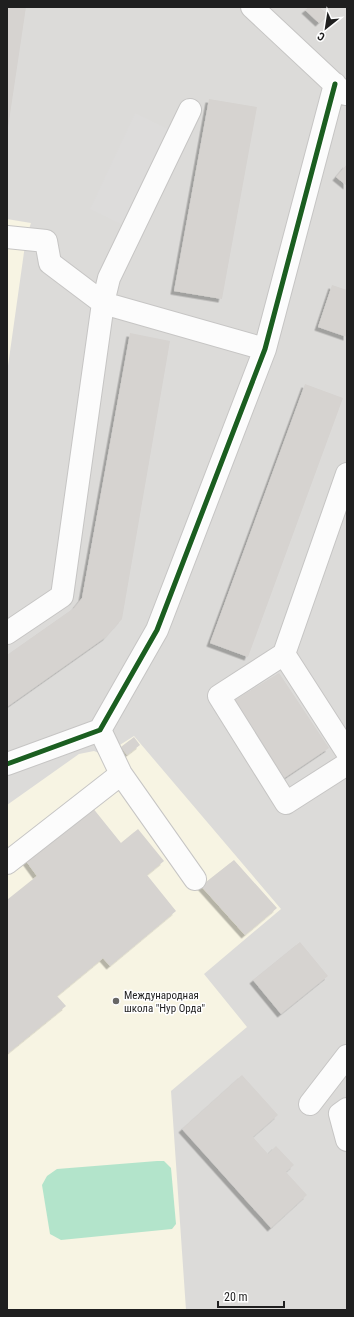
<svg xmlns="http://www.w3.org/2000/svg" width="354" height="1317" font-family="'Roboto Condensed',sans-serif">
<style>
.residential{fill:#dcdbd9}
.education{fill:#f7f4e3}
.pitch{fill:#b3e4cb}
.parking{fill:#dddcdb}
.building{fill:#d6d3d0;filter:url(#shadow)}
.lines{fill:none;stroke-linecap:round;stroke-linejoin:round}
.minor-casing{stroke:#c6c5c4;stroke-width:24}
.minor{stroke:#fcfcfc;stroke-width:22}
.cycleway-casing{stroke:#fff;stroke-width:8}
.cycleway{stroke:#1b5e20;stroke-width:5}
.poi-dot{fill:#676665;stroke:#fff;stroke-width:1.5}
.labels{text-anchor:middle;stroke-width:3;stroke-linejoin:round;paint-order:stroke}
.poi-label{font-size:11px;fill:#1f1f1f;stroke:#fff;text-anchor:start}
</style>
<defs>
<filter id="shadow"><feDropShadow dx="-3.5" dy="3.5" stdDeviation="0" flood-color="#0004"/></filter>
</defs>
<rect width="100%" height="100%" fill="#edebe8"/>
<path class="residential" d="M 7,7 L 347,7 L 347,1310 L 7,1310 Z"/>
<path class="education" d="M 7,219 L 31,223 L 26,238 L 7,373 Z
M 134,736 L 281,909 L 204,974 L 247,1027 L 171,1091 L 186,1310 L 7,1310 L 7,805 L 79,754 L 94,751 L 104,755 Z"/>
<path class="pitch" d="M 157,1161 L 164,1161 L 171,1168 L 176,1224 L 172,1229 L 61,1240 L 50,1234 L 42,1185 L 47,1176 L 57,1169 Z"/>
<path class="parking" d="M 135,113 L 170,130 L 125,226 L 90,209 Z"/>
<path class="building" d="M 7,7 L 26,7 L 8,128 L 7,128 Z
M 309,7 L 319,7 L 328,14 L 319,23 L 305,10 Z
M 209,99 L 257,107 L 222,299 L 174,291 Z
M 347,164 L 347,186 L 336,177 Z
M 332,285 L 347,290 L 347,337 L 318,327 Z
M 130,333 L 170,341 L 122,619 L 106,637 L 7,707 L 7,655 L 74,608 L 82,598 Z
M 305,384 L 343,398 L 248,657 L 210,643 Z
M 279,673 L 329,748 L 283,779 L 235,700 Z
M 134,737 L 140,745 L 127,755 L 121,747 Z
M 92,807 L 121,843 L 138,829 L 164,861 L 147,875 L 176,911 L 110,966 L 103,958 L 57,996 L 66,1006 L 7,1054 L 7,900 L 37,876 L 26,861 Z
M 234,860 L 277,908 L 245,935 L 201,886 Z
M 300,942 L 328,976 L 281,1014 L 253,980 Z
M 242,1075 L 278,1115 L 253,1137 L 268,1154 L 276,1146 L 294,1165 L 286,1172 L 307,1195 L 271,1228 L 182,1129 Z"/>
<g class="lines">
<defs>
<path id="minor" d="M 252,7 L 345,94
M 7,237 L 46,241 L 50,263 L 103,303 L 265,349
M 347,474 L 284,654 L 219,696 L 286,803 L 347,764
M 7,633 L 62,596 L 103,303 L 109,278 L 190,110
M 284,654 L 347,752
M 100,730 L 121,774 L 195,879
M 7,764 L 100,730 L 157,630 L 265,349 L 335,84
M 7,863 L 121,774
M 310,1104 L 347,1056
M 347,1109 L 340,1114 L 347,1140"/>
</defs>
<use href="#minor" class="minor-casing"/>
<use href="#minor" class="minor"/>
<defs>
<path id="cycleway" d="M 7,764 L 100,730 L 157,630 L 265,349 L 335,84"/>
</defs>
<use href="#cycleway" class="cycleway-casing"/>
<use href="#cycleway" class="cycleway"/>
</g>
<circle class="poi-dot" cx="116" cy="1001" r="4"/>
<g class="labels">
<g class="poi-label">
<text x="124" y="999">Международная<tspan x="124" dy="13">школа "Нур Орда"</tspan></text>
</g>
</g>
<rect width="354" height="1317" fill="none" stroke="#1f1f1f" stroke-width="16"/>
<g transform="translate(326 28) rotate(210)" stroke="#ffffff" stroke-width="3" paint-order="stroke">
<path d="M0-3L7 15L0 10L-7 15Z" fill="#1f1f1f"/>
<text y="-6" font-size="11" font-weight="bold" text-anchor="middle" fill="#1f1f1f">С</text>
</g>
<path d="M218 1301v6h66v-6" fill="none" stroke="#1f1f1f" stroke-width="2"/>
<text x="224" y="1301" font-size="12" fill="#1f1f1f" stroke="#ffffff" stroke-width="3" paint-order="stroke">20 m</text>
</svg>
